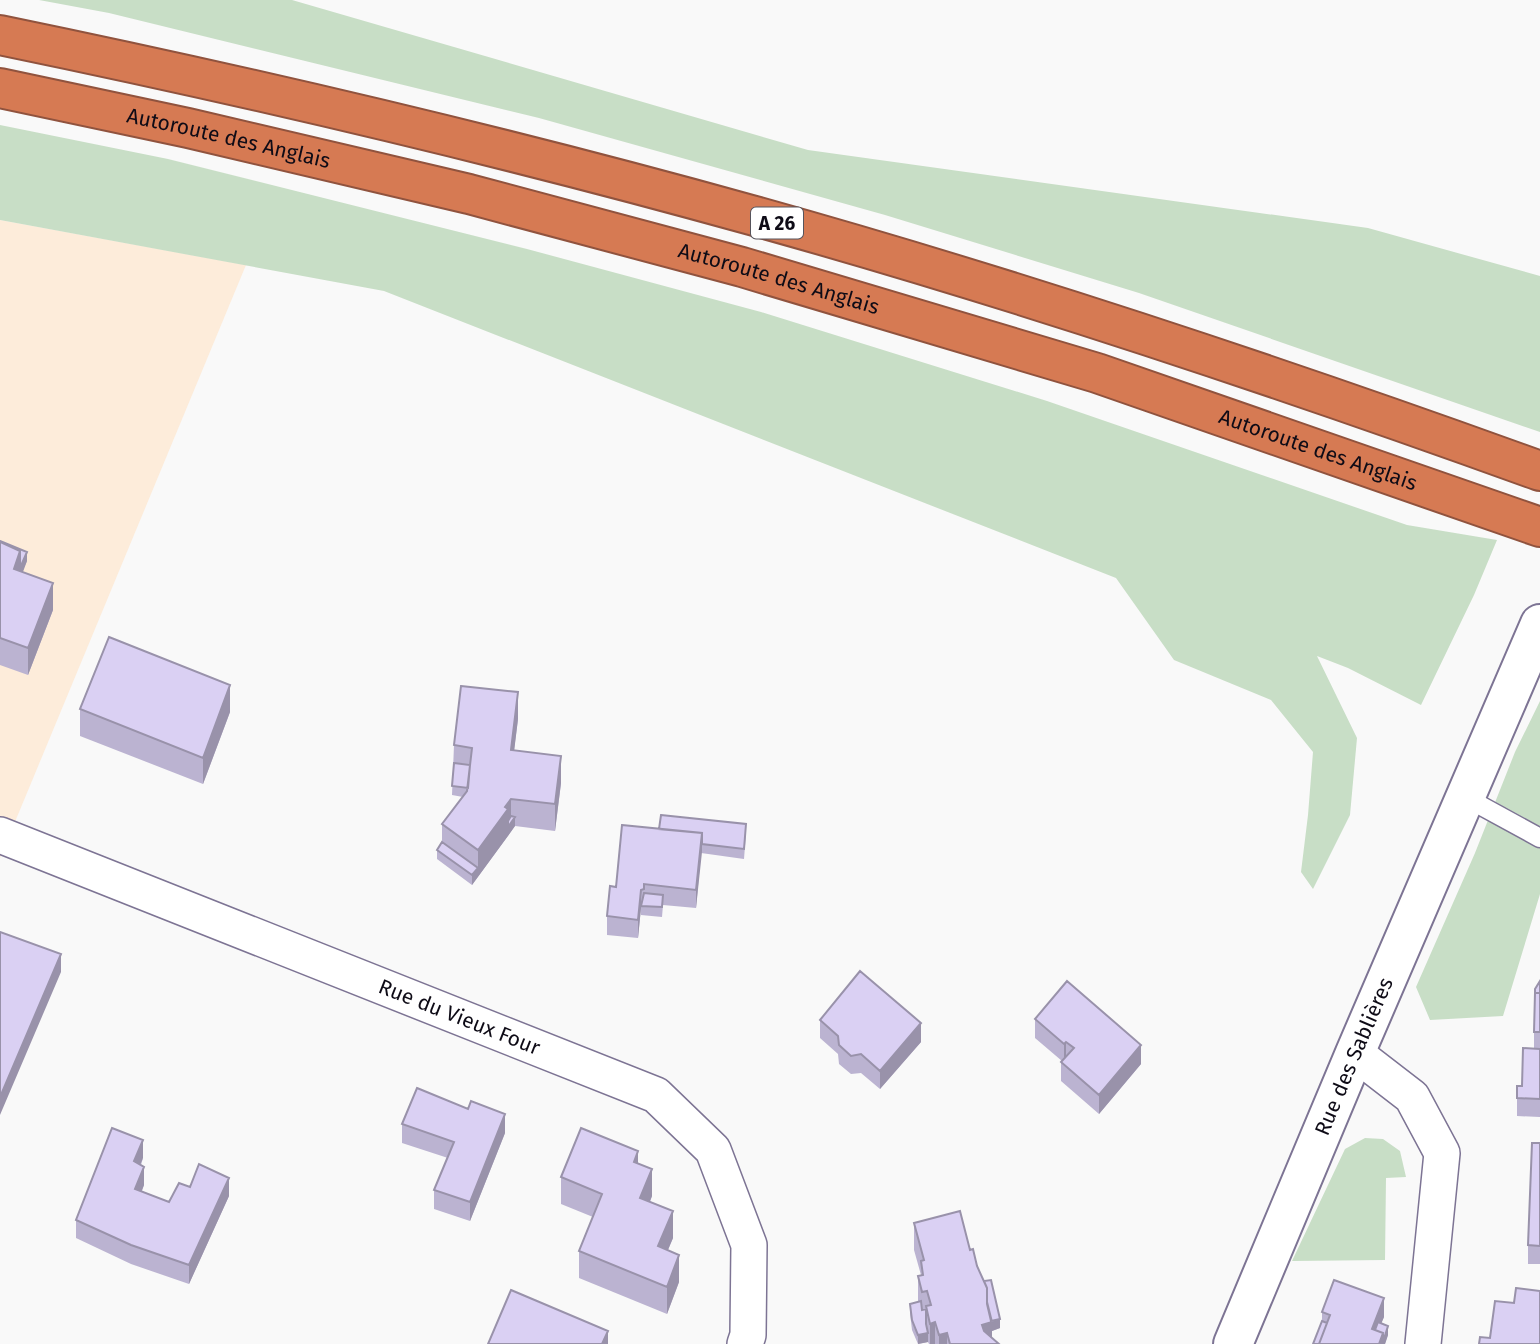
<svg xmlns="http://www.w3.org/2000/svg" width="1540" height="1344" font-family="'Fira Sans',sans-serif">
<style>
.commercial{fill:#fdecda}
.green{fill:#c8dec6}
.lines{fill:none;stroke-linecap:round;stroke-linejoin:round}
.service-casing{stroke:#7d7494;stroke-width:21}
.minor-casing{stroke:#7d7494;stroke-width:38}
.tertiary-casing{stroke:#7d7494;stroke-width:42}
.motorway-casing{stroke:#90533e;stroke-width:42}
.service{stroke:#fff;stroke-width:18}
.minor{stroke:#fff;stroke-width:35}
.tertiary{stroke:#fff;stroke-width:38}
.motorway{stroke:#d67a53;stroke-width:38}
.wall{fill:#bbb3d1}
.shaded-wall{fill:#9992aa}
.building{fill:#dad0f3;stroke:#9992aa;stroke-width:2}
.labels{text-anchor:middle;stroke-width:7;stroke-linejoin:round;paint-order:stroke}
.shield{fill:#fff;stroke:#56545c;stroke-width:2}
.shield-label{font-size:19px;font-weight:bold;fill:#0e0b16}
.street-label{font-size:21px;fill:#0e0b16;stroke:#fff}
</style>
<rect width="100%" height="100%" fill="#f9f9f9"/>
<path class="commercial" d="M 0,220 L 246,265 L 0,858 Z"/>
<path class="green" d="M 39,0 L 292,0 L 808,150 L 1368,228 L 1540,276 L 1540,432 L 1139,293 L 885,215 L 539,118 L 109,13 Z
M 0,125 L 168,159 L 527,249 L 761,312 L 1047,401 L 1407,525 L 1497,540 L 1474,595 L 1421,705 L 1348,668 L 1317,656 L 1357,738 L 1350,815 L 1313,889 L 1301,872 L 1308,815 L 1313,752 L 1271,700 L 1174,660 L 1116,578 L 384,291 L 0,220 Z
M 1540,701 L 1540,894 L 1503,1016 L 1430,1020 L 1416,987 L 1475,853 L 1515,752 Z
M 1365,1138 L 1383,1139 L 1400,1151 L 1406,1177 L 1386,1178 L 1385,1260 L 1292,1261 L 1345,1149 Z"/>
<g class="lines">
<defs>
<path id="service" d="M 1465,797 L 1540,838"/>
<g id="minor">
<path id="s1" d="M 0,835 L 656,1095 L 713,1150 L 749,1245 L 748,1335 L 745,1344"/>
<path d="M 1355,1053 L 1412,1097 L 1442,1153 L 1423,1344"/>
</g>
<g id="tertiary">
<path id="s2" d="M 1233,1344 L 1355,1053 L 1540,624"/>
</g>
<g id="motorway">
<path d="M 0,35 C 252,87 503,146 751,215 C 1017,289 1280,377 1540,471"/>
<path id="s3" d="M 0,88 L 188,128 L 469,194 L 742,267 L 1097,373 L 1540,527"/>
</g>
</defs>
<use href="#service" class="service-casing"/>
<use href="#minor" class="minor-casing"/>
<use href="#tertiary" class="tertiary-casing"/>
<use href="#motorway" class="motorway-casing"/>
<use href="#service" class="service"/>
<use href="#minor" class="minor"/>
<use href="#tertiary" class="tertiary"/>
<use href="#motorway" class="motorway"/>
</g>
<path class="wall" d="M 0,541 L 27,561 L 22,572 L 53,610 L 28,675 L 0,665 Z
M 80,709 L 230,712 L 203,784 L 80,736 Z
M 518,719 L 514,750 L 561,783 L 555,831 L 515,826 L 472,885 L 437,859 L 437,850 L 442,842 L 442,824 L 463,797 L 452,795 L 454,745 Z
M 659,829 L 746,833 L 744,859 L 701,853 L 696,908 L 663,905 L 662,917 L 641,915 L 641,908 L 638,938 L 607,935 L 607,916 L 616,887 Z
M 1540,981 L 1540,1117 L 1517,1116 L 1517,1086 L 1522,1086 L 1534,1049 L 1534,1032 Z
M 1035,1019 L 1141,1064 L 1099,1114 L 1061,1081 L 1061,1062 L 1062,1061 L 1035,1038 Z
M 820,1020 L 921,1042 L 880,1089 L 861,1073 L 851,1074 L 839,1064 L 838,1054 L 820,1038 Z
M 468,1109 L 505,1133 L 470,1221 L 434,1209 L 434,1190 L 448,1158 L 402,1143 L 402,1124 Z
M 1540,1143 L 1540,1264 L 1528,1264 L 1528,1245 Z
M 143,1158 L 141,1165 L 144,1185 L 142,1191 L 169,1202 L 190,1187 L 229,1196 L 189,1284 L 131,1264 L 76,1238 L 76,1220 Z
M 638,1164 L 652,1196 L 650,1202 L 673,1238 L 668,1250 L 679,1282 L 667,1314 L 579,1278 L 579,1251 L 593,1217 L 561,1204 L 561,1177 Z
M 914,1223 L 970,1250 L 977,1266 L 1000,1328 L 992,1331 L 992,1338 L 999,1344 L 929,1344 L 928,1342 L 918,1344 L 912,1330 L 910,1313 L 910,1304 L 918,1302 L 918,1276 L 921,1275 L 914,1250 Z
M 1322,1312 L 1384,1317 L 1381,1323 L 1388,1335 L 1385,1344 L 1322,1321 Z"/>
<path class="shaded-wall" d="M 20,551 L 27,552 L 27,561 L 14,596 L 14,569 Z
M 53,583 L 53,610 L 28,675 L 28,648 Z
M 230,685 L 230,712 L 203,784 L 203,758 Z
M 518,692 L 518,719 L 511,777 L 511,750 Z
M 561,756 L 561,783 L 555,831 L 555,804 Z
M 511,799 L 511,822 L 515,817 L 515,826 L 508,836 L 508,827 L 508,836 L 472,885 L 472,875 L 478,868 L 478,850 Z
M 702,833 L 702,852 L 696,908 L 696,890 Z
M 641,890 L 641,908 L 638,938 L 638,920 Z
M 61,954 L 61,972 L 0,1115 L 0,1097 Z
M 921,1023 L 921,1042 L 880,1089 L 880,1071 Z
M 1066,1042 L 1066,1061 L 1064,1063 L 1064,1044 Z
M 1141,1045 L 1141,1064 L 1099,1114 L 1099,1095 Z
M 505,1114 L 505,1133 L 470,1221 L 470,1202 Z
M 143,1140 L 143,1158 L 134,1179 L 134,1161 Z
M 638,1151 L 638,1178 L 634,1162 Z
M 144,1167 L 144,1185 L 135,1207 L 135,1189 Z
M 652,1169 L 652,1196 L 640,1225 L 640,1198 Z
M 229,1178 L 229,1196 L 189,1284 L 189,1265 Z
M 673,1211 L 673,1238 L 658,1273 L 658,1246 Z
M 679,1255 L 679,1282 L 667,1314 L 667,1287 Z
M 1384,1298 L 1384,1317 L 1375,1339 L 1372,1329 Z
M 1000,1319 L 1000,1328 L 992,1331 L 992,1344 L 982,1344 L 982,1325 Z
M 935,1322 L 935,1344 L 930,1344 L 930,1324 Z
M 1388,1326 L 1388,1335 L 1385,1344 L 1379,1344 L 1383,1333 Z
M 608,1331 L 608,1344 L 602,1344 Z
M 928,1333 L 928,1342 L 918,1344 L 918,1335 Z
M 947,1333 L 947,1344 L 939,1344 L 939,1335 Z"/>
<path class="building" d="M 0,541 L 27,552 L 20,568 L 20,551 L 0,542 Z
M 0,542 L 20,551 L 14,569 L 53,583 L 28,648 L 0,638 Z
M 109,637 L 230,685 L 203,758 L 80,709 Z
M 461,686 L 518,692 L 511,750 L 561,756 L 555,804 L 511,799 L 505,807 L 508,809 L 478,850 L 442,824 L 467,791 L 472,748 L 454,745 Z
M 454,763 L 470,765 L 468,788 L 452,786 Z
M 661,815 L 746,824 L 744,849 L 702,844 L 702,833 L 659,829 Z
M 511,816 L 515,817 L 508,827 L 508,821 Z
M 622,825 L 702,833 L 696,890 L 644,884 L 644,889 L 641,890 L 638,920 L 607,916 L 610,886 L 616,887 Z
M 442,842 L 478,868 L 472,875 L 437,850 Z
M 644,893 L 663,895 L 662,907 L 641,906 Z
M 0,932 L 61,954 L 0,1097 Z
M 860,971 L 921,1023 L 880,1071 L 861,1054 L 851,1056 L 839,1045 L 838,1036 L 820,1020 Z
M 1067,981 L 1141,1045 L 1099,1095 L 1061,1062 L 1074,1048 L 1066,1042 L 1064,1044 L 1035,1019 Z
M 1540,981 L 1540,993 L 1535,993 L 1535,989 Z
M 1535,993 L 1540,993 L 1540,1032 L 1534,1032 Z
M 1523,1048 L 1540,1049 L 1540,1099 L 1517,1098 L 1517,1086 L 1522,1086 Z
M 417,1088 L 468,1109 L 471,1101 L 505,1114 L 470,1202 L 434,1190 L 454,1142 L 402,1124 Z
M 112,1128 L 143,1140 L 134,1161 L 144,1167 L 135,1189 L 169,1202 L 179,1183 L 190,1187 L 199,1164 L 229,1178 L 189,1265 L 131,1245 L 76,1220 Z
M 581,1128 L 638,1151 L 634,1162 L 652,1169 L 640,1198 L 673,1211 L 658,1246 L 679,1255 L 667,1287 L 579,1251 L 602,1194 L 561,1177 Z
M 1532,1143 L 1540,1143 L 1540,1246 L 1528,1245 Z
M 960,1211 L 970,1250 L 973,1249 L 977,1266 L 987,1288 L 987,1302 L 992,1322 L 982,1325 L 984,1331 L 999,1344 L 950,1344 L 947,1333 L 939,1335 L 935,1322 L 930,1324 L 926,1306 L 931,1305 L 927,1291 L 922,1292 L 918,1276 L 923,1275 L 921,1261 L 924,1260 L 914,1223 Z
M 991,1280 L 1000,1319 L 991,1321 L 987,1304 L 987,1288 L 984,1281 Z
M 1334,1280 L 1384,1298 L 1372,1329 L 1383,1333 L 1379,1344 L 1319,1344 L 1330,1315 L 1322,1312 Z
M 1516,1288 L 1540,1291 L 1540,1344 L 1479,1344 L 1480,1337 L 1490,1338 L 1495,1301 L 1514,1303 Z
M 511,1290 L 608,1331 L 602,1344 L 488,1344 Z
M 921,1301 L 922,1310 L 926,1309 L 926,1324 L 928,1333 L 918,1335 L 912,1320 L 910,1304 Z
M 1322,1321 L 1327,1323 L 1319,1344 L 1313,1344 Z
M 1378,1322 L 1388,1326 L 1383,1342 L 1383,1333 L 1375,1330 Z"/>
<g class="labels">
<rect class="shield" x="751" y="207.5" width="52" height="31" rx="5"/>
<g class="shield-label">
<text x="777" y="230">A 26</text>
</g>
<g class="street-label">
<text dy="7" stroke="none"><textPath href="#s3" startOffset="234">Autoroute des Anglais</textPath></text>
<text dy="7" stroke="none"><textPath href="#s3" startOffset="802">Autoroute des Anglais</textPath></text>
<text dy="7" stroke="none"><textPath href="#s3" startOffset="1368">Autoroute des Anglais</textPath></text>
<text dy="7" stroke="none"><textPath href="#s1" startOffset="494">Rue du Vieux Four</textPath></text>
<text dy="7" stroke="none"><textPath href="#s2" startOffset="312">Rue des Sablières</textPath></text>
</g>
</g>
</svg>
